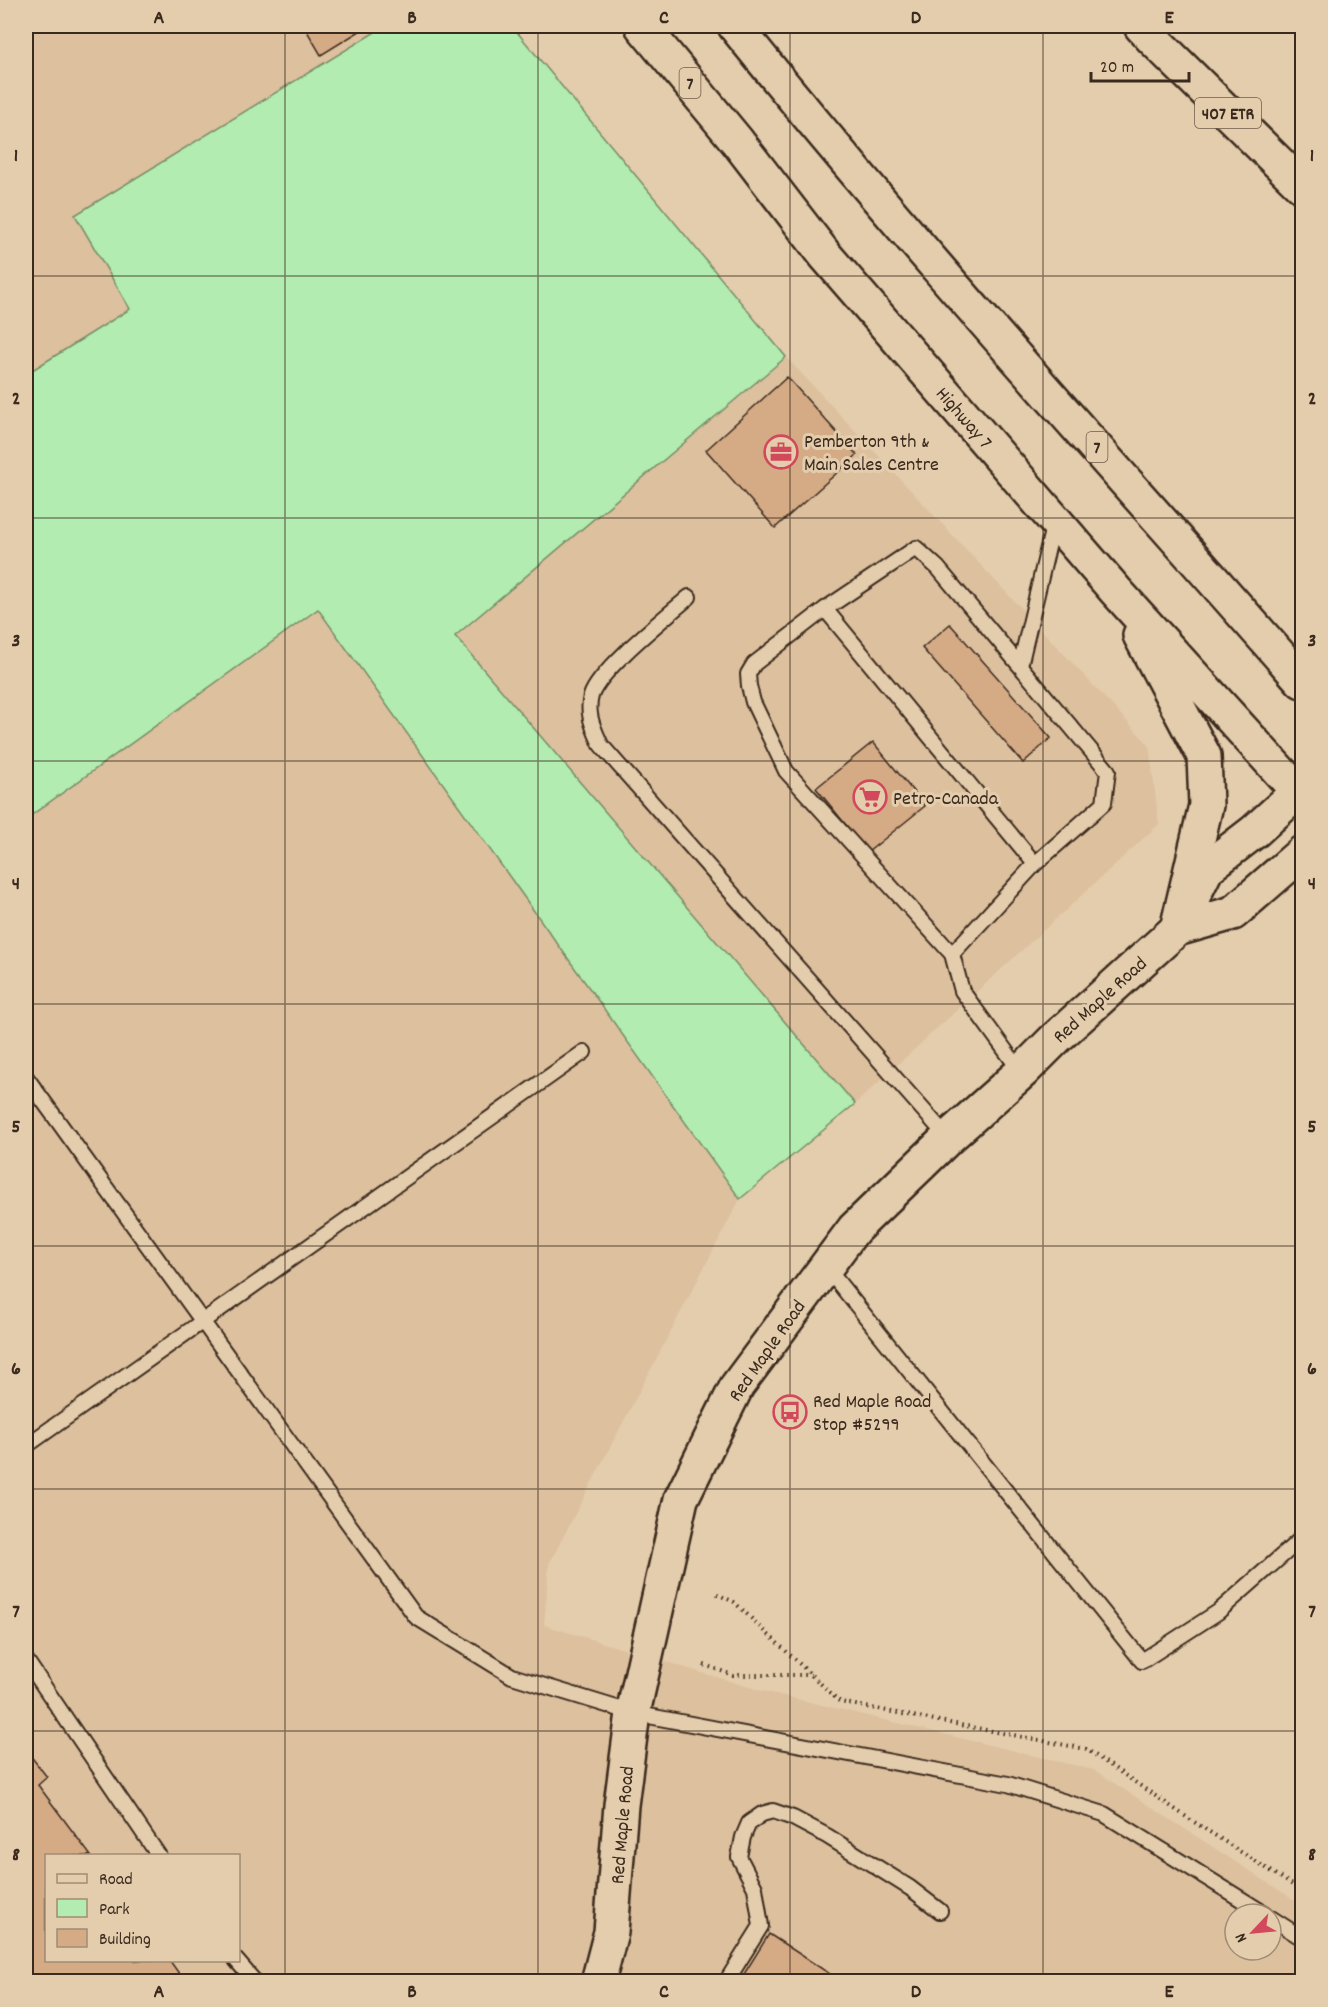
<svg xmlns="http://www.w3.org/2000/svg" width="1328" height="2007" font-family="Dekko,sans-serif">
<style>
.built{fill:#ddc09e;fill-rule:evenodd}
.green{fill:#b2ecb0;stroke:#768b67;stroke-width:1.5}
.building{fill:#d5ab86;stroke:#3b2a1e;stroke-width:1.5}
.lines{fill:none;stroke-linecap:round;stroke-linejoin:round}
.lane-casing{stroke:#3b2a1e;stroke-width:18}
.secondary-casing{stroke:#3b2a1e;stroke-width:38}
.primary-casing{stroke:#3b2a1e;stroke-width:38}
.highway-casing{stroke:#3b2a1e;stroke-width:38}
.path{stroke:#3b2a1e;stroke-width:4;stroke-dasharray:1.5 4.5;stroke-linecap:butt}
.lane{stroke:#e4cdad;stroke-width:14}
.secondary{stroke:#e4cdad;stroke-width:33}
.primary{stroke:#e4cdad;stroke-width:33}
.highway{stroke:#e4cdad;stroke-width:33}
.grid{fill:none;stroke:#3b2a1e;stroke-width:1.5;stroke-opacity:0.55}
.labels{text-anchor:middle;stroke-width:6;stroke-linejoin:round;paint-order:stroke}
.shield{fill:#e4cdad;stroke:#6e5b49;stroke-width:1.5}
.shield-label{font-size:18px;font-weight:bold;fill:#3b2a1e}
.street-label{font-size:20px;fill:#3b2a1e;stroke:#e4cdad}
.poi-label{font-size:20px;fill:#3b2a1e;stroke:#e4cdad;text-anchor:start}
.neatline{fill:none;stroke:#3b2a1e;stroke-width:2}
.grid-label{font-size:20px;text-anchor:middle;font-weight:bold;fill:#3b2a1e}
</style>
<rect width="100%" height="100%" fill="#e4cdad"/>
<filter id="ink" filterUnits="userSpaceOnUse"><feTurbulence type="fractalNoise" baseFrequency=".0167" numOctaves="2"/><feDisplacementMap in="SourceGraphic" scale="12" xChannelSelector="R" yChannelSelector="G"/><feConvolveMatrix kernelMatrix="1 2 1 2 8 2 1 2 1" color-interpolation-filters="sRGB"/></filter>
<g filter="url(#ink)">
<path class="built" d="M 26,26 L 385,26 L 75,215 L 130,309 L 26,374 Z
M 786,357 L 1149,745 L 1159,824 L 855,1104 L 455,636 Z
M 318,608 L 740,1199 L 549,1564 L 544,1625 L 759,1690 L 1094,1770 L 1302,1905 L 1302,1981 L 26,1981 L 26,819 ZM 46,1856 L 238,1856 L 238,1960 L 46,1960 ZM 1235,1914 L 1271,1914 L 1271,1950 L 1235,1950 Z"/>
<path class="green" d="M 385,26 L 512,26 L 786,357 L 455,636 L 855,1104 L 740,1199 L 318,609 L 26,819 L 26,374 L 130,309 L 75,215 Z"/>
<path class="building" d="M 304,26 L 360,26 L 363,29 L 321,55 Z
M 787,377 L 857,455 L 775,528 L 706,450 Z
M 950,624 L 1051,738 L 1023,763 L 922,648 Z
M 873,742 L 925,806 L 868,852 L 816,788 Z
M 26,1750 L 47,1777 L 38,1785 L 91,1856 L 46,1856 L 46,1960 L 171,1960 L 170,1961 L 185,1982 L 26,1982 Z
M 769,1934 L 833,1976 L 829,1982 L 739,1982 Z"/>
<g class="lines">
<defs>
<path id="lane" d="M 689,597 C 666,617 599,670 591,696 C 586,714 594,729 601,745 L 948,1138
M 825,609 L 1035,864 L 952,954 L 962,991 L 1021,1072
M 1020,666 L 1054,522
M 952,954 L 786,771 L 753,702 L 749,686 L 748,674 L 754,664 L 825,609 L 916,548 L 938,568 L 1108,771 L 1104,803 L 1035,864
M 26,1077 L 416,1617 L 512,1676 L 633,1713 L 1008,1784 L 1104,1814 L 1265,1914
M 826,1267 L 1142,1661 L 1218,1612 L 1302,1538
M 26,1446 L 584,1052
M 26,1660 L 159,1856
M 1271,1918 L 1302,1938
M 236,1960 L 255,1982
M 726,1982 L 761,1926 L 755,1888 L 739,1857 L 743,1837 L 749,1823 L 762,1814 L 773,1811 L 793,1818 L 827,1836 L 910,1888 L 940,1911"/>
<path id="secondary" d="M 1177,929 L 1233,913 L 1302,853
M 598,1982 L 611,1932 L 621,1805 L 633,1713 L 681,1499 L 737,1386 L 854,1229 L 948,1138 L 1022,1072 L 1056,1038 L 1177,929 L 1207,868 L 1255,831 L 1302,788"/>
<path id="primary" d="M 642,26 L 737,141 L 825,255 L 1116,591 L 1302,796
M 735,26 C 916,251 1112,464 1302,681
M 1140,635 L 1204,756 L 1206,805 L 1177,929"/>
<path id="highway" d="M 1141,26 L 1153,39 L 1302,186"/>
</defs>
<use href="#lane" class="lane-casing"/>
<use href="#secondary" class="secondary-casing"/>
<use href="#primary" class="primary-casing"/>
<use href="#highway" class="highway-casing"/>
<path class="path" d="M 717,1594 L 734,1602 L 840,1702 L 1086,1749 L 1191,1820 L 1302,1891
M 704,1665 L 733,1675 L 811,1675"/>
<use href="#lane" class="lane"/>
<use href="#secondary" class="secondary"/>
<use href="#primary" class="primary"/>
<use href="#highway" class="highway"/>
</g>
</g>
<path class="grid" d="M 285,26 L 285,1982M 538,26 L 538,1982M 790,26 L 790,1982M 1043,26 L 1043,1982M 26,276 L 1302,276M 26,518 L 1302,518M 26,761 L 1302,761M 26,1004 L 1302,1004M 26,1246 L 1302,1246M 26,1489 L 1302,1489M 26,1731 L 1302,1731"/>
<defs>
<symbol id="office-ring" viewBox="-11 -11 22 22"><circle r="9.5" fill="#e4cdad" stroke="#d1495b" stroke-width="1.5"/><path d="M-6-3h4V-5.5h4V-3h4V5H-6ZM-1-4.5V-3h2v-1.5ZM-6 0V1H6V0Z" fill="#d1495b"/></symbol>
<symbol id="supermarket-ring" viewBox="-11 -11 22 22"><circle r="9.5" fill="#e4cdad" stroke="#d1495b" stroke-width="1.5"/><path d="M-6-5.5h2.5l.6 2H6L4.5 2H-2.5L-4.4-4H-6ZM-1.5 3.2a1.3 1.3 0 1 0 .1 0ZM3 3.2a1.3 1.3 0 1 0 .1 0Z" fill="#d1495b"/></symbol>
<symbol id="bus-ring" viewBox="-11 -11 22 22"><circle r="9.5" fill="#e4cdad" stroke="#d1495b" stroke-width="1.5"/><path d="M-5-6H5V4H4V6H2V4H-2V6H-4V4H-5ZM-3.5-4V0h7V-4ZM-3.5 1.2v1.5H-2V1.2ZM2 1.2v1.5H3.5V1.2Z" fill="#d1495b"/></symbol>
</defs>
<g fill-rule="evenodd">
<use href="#office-ring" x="762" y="433" width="38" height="38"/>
<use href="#supermarket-ring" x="851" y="778" width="38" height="38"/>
<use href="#bus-ring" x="771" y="1393" width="38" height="38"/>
</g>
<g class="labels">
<g class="shield">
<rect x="679.5" y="68" width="21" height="30" rx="4.5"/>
<rect x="1195" y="98" width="66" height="30" rx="4.5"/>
<rect x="1086.5" y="432" width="21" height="30" rx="4.5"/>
</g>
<g class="shield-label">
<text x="690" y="89">7</text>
<text x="1228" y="119">407 ETR</text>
<text x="1097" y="453">7</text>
</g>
<g class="street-label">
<text transform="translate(965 417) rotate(49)" y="7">Highway 7</text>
<text transform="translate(1099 999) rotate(-42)" y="7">Red Maple Road</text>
<text transform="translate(766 1350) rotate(-55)" y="7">Red Maple Road</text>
<text transform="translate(621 1825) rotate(-85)" y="7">Red Maple Road</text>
</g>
<g class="poi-label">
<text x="804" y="447">Pemberton 9th &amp;<tspan x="804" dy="23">Main Sales Centre</tspan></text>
<text x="893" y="804">Petro-Canada</text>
<text x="813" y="1407">Red Maple Road<tspan x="813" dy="23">Stop #5299</tspan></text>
</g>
</g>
<rect width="1328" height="2007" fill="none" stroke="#e4cdad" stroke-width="66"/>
<rect x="45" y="1854" width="195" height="108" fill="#e4cdad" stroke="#a08c74" stroke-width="1.5"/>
<rect x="57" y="1874" width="30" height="9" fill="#e4cdad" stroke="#a08c74" stroke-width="1.5"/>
<text x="99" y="1884" font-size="18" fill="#3b2a1e">Road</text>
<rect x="57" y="1899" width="30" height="18" fill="#b2ecb0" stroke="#a08c74" stroke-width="1.5"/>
<text x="99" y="1914" font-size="18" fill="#3b2a1e">Park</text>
<rect x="57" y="1929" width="30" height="18" fill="#d5ab86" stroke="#a08c74" stroke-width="1.5"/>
<text x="99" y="1944" font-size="18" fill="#3b2a1e">Building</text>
<g transform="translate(1253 1932) rotate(244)"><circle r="28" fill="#e4cdad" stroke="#a08c74" stroke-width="1.5"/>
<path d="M0-4.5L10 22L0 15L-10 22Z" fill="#d1495b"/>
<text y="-9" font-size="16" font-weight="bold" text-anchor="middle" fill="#3b2a1e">N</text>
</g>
<path d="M1091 72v9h98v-9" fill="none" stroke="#3b2a1e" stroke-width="3"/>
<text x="1100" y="72" font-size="18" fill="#3b2a1e" stroke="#e4cdad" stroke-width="4.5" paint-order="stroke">20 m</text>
<rect x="33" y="33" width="1262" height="1941" class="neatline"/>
<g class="grid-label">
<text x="159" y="23">A</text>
<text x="412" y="23">B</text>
<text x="664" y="23">C</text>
<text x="916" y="23">D</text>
<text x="1169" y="23">E</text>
<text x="16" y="161">1</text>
<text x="1312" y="161">1</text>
<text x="16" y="404">2</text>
<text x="1312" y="404">2</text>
<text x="16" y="646">3</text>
<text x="1312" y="646">3</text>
<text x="16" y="889">4</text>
<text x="1312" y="889">4</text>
<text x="16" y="1132">5</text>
<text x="1312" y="1132">5</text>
<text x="16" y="1374">6</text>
<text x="1312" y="1374">6</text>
<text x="16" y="1617">7</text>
<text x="1312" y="1617">7</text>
<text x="16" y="1860">8</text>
<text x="1312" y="1860">8</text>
<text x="159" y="1997">A</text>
<text x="412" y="1997">B</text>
<text x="664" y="1997">C</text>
<text x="916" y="1997">D</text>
<text x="1169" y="1997">E</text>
</g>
</svg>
